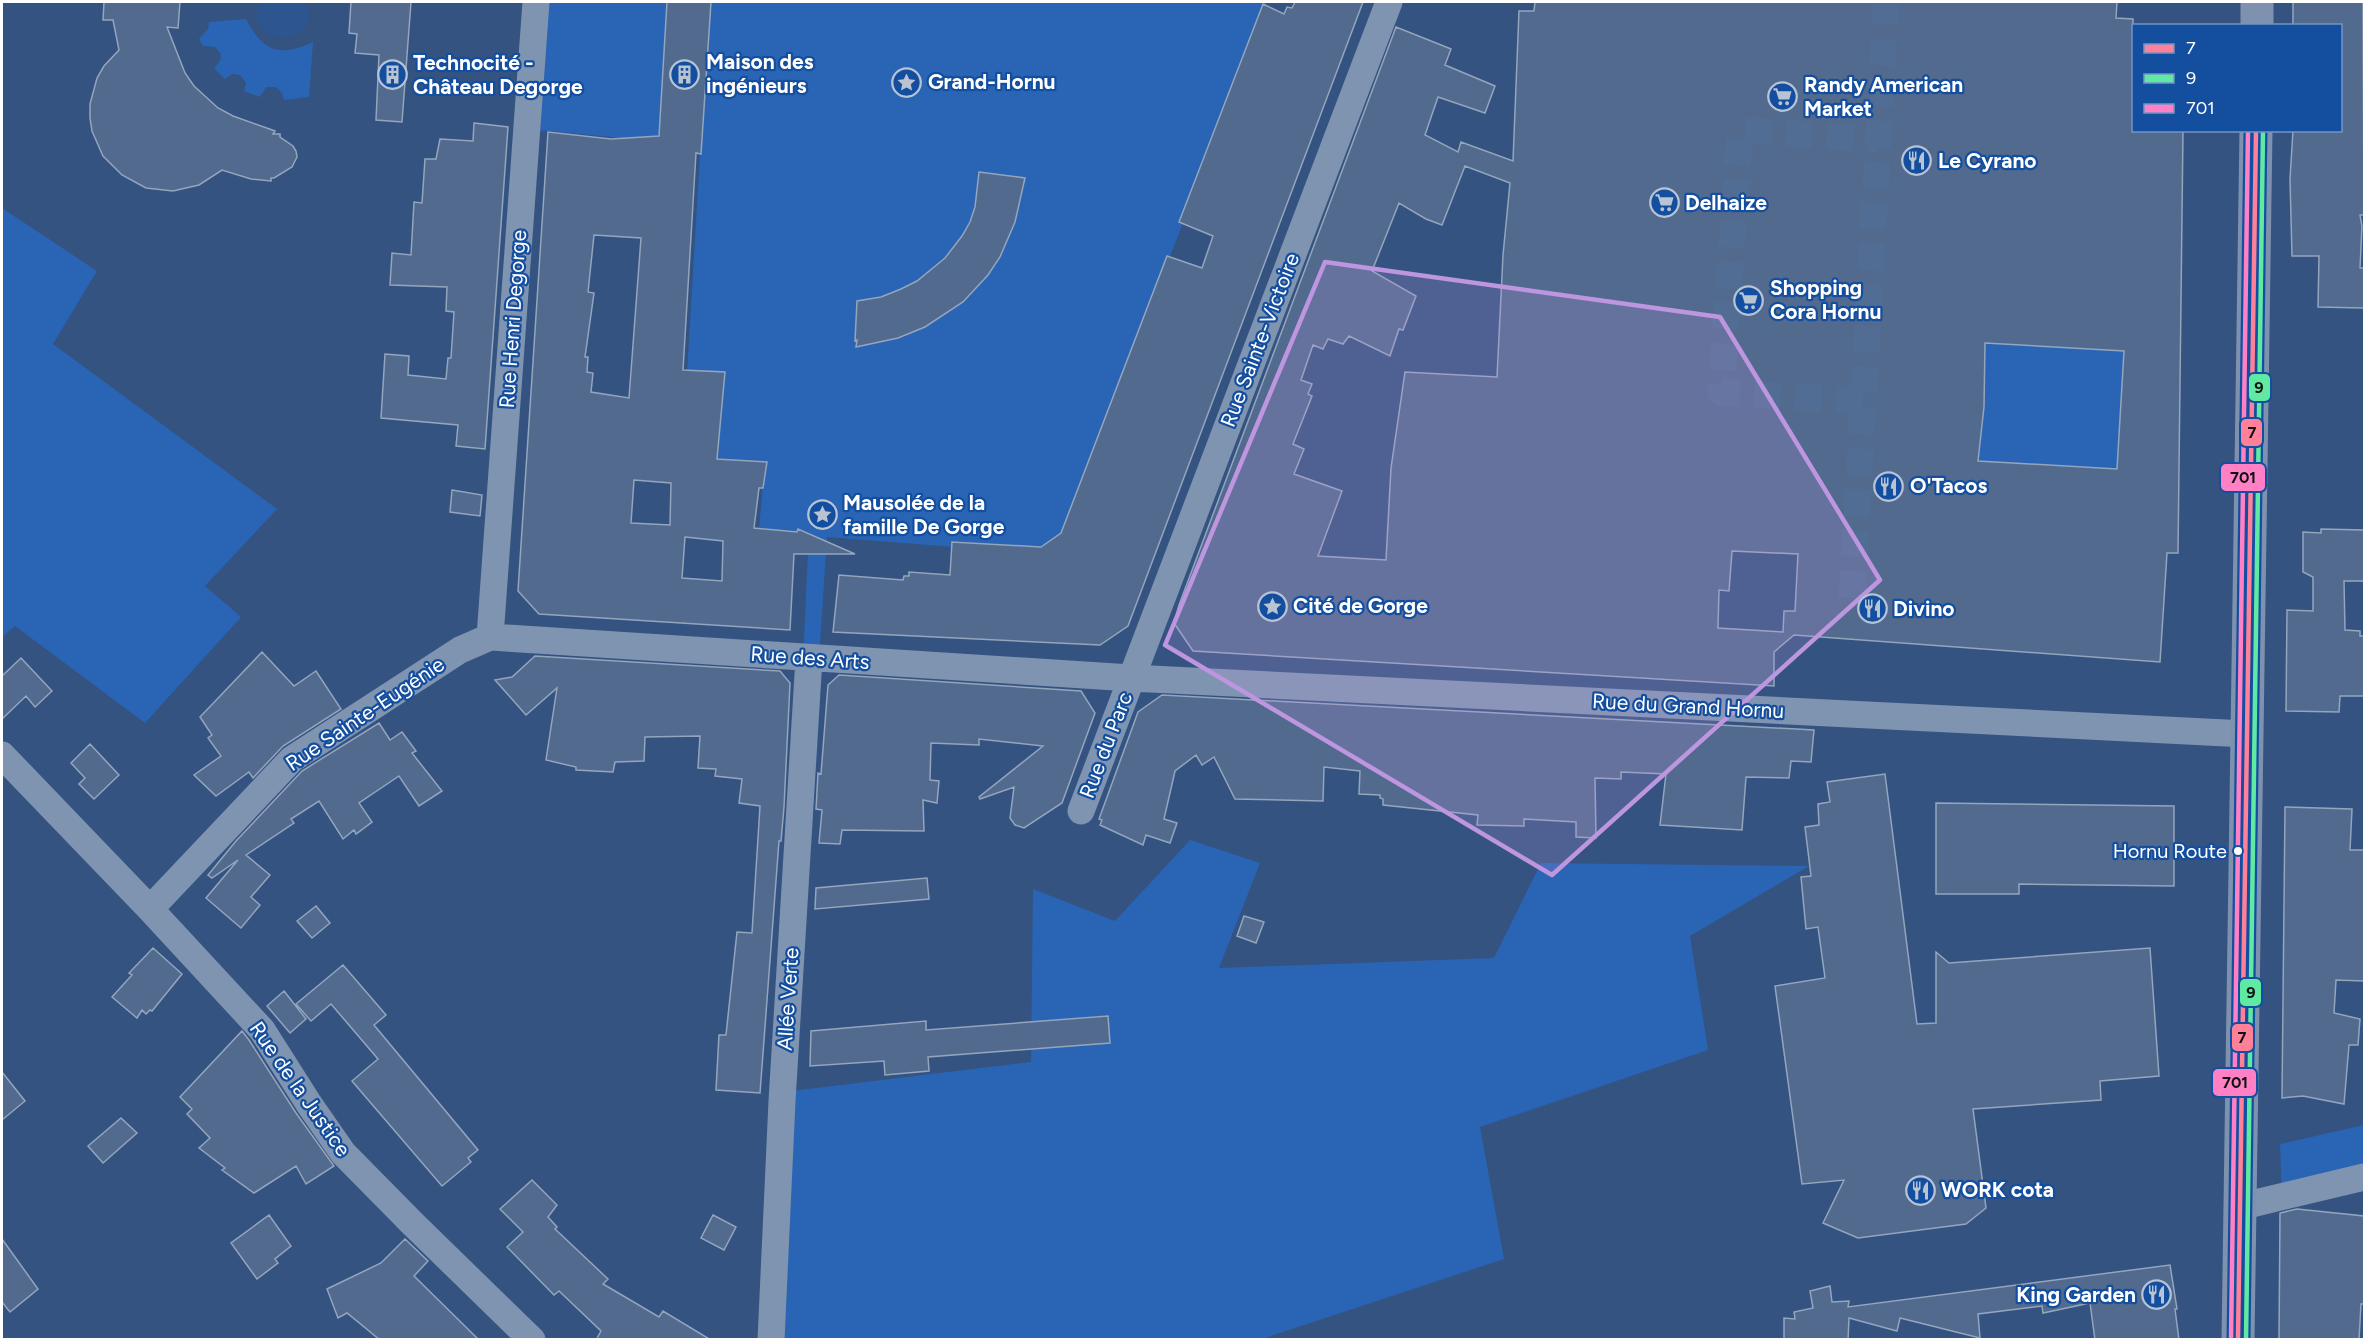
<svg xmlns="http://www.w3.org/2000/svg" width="2366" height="1341" font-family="Figtree,sans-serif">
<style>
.green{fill:#2a64b4}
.water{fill:#2d5690}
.building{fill:#516a8e;stroke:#94a5be;stroke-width:1.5;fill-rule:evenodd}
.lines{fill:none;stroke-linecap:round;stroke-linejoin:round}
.minor-tunnel{stroke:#526d93;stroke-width:27;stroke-dasharray:27 14;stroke-linecap:butt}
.minor{stroke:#7f94b0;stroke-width:27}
.major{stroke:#7e92af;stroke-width:33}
.bus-1-casing{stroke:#144e9f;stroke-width:9}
.bus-2-casing{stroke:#144e9f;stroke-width:9}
.bus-3-casing{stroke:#144e9f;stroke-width:9}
.bus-1{stroke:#ff8098;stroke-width:4.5}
.bus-2{stroke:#60e9a3;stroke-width:4.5}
.bus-3{stroke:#ff80c5;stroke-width:4.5}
.marked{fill:#bd96df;fill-opacity:0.2;stroke:#bd96df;stroke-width:4.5;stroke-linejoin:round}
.bus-dot{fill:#fff;stroke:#144e9f;stroke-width:2}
.labels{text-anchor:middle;stroke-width:4.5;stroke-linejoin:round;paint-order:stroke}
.bus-label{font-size:20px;fill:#fff;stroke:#144e9f;text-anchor:end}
.poi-label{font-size:21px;font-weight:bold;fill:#fff;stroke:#144e9f;text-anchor:start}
.street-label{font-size:21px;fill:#fff;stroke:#144e9f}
.line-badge{stroke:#144e9f;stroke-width:2}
.pale-badge-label{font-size:16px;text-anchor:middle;font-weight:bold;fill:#111}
</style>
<rect width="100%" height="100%" fill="#345380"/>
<path class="green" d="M 536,2 L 1267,2 L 1067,527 L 1042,554 L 827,537 L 819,659 L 803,658 L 809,532 L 759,529 L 765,461 L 718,458 L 723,377 L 687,374 L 700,154 L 657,151 L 653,141 L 527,129 Z
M 246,19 C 263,51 279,58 313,42 L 309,97 L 284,100 L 282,93 L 276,87 L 266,87 L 260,97 L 244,91 L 246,83 L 240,75 L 232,74 L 225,79 L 214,68 L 220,61 L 221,54 L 215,47 L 203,46 L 199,39 L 208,29 L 209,22 Z
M 2,208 L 97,271 L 53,344 L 277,509 L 205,586 L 241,617 L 145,723 L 15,626 L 2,637 Z
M 1985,343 L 2124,351 L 2117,469 L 1978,461 L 1984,407 Z
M 1190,840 L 1260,863 L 1219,968 L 1494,958 L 1541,863 L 1809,866 L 1690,936 L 1708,1050 L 1480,1127 L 1504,1259 L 1262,1339 L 771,1340 L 783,1092 L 1031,1062 L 1033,889 L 1115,921 Z
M 2364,1125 L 2364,1177 L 2282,1197 L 2280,1144 Z"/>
<path class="water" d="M 259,2 L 306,2 C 324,49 241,49 259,2 Z"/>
<path class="building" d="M 104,2 L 180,2 L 178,28 L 167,27 L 185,73 L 194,86 L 218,108 L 233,116 L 275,131 L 273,134 L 280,134 L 280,137 L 293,146 L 296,151 L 297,157 L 292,167 L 274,178 L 271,178 L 271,181 L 251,179 L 222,170 L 199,185 L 173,191 L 146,188 L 122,175 L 103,156 L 92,131 L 90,118 L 90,104 L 97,78 L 104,66 L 119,50 L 113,20 L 103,20 Z
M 351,2 L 411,2 L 402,122 L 376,120 L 379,55 L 355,53 L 357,34 L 349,33 Z
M 667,2 L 711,2 L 701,154 L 696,153 L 683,370 L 725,372 L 717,459 L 767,462 L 763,488 L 759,488 L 754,528 L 797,532 L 798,529 L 855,554 L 794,554 L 790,630 L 539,614 L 518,591 L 548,132 L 611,139 L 659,136 ZM 594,235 L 641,238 L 629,398 L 591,392 L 593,373 L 587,372 L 588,357 L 585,357 L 594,293 L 588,292 ZM 634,480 L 671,483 L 670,525 L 631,523 ZM 685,537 L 723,541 L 722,581 L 682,578 Z
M 1295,2 L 1363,2 L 1128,626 L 1100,645 L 833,632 L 839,575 L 903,580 L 904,576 L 909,576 L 909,572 L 950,575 L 952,542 L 1041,547 L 1061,533 L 1167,256 L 1202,268 L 1213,236 L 1179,222 L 1263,4 L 1284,14 L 1287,7 L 1292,8 Z
M 1535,2 L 2117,2 L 2116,18 L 2133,19 L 2133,130 L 2183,130 L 2178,553 L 2167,553 L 2160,662 L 1794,635 L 1774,652 L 1774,686 L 1193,651 L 1174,623 L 1179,605 L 1396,27 L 1451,49 L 1445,65 L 1495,86 L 1485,113 L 1438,97 L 1425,135 L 1458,152 L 1461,142 L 1513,161 L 1519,11 L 1534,11 ZM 1465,166 L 1510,183 L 1503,255 L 1497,377 L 1405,372 L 1391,468 L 1386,560 L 1318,556 L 1342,491 L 1294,474 L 1304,449 L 1293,444 L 1312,396 L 1308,394 L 1312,384 L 1301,380 L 1313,345 L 1323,349 L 1328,339 L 1343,344 L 1349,336 L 1390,356 L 1399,329 L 1403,330 L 1416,296 L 1372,271 L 1399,203 L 1426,219 L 1442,225 ZM 1985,343 L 2124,351 L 2117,469 L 1978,461 L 1984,407 ZM 1732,551 L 1798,554 L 1795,611 L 1784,611 L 1783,632 L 1718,628 L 1719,590 L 1729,591 Z
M 2293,2 L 2363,2 L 2364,215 L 2360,215 L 2362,226 L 2360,268 L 2364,268 L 2364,308 L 2318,307 L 2319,256 L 2292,256 L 2290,179 L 2293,130 L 2340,130 L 2340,26 L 2293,26 Z
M 474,123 L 508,127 L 485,449 L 456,446 L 458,425 L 381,418 L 385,354 L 409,356 L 408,375 L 446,379 L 448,358 L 451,358 L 454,312 L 446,311 L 447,287 L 390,285 L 392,253 L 411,255 L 414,202 L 422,203 L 425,159 L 436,159 L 440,139 L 473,141 Z
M 979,172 L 1025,178 L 1015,222 L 1000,257 L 988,275 L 963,302 L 925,327 L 898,338 L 856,347 L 857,340 L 855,341 L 857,301 L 881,297 L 901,289 L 917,281 L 945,258 L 962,236 L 970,222 L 975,207 Z
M 452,490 L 482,495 L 480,516 L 450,512 Z
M 2321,529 L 2364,530 L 2364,581 L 2344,581 L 2345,630 L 2360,631 L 2360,636 L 2364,636 L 2364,696 L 2340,696 L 2339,712 L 2286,711 L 2287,610 L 2313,611 L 2313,577 L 2303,572 L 2303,532 L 2321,533 Z
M 262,652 L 294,686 L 316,671 L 341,709 L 283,746 L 253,778 L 249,772 L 216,796 L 194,775 L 221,756 L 208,738 L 212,735 L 200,717 Z
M 535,656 L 780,671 L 790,683 L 784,807 L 781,841 L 779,841 L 760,1093 L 716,1090 L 719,1035 L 726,1035 L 737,932 L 752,933 L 760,806 L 739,803 L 742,779 L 715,776 L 716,769 L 698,768 L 700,736 L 645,737 L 644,761 L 615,762 L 613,772 L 576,770 L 576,767 L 546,760 L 557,688 L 526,715 L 495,680 L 512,677 Z
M 21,658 L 52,691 L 35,707 L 26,696 L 2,719 L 2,676 Z
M 839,675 L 1081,691 L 1095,713 L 1062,803 L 1024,828 L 1015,825 L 1010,818 L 1014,787 L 980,799 L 979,797 L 1043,746 L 979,739 L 979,745 L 931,743 L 930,780 L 939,781 L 937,803 L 923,800 L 924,831 L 842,830 L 840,844 L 819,843 L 822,810 L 816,809 L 818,773 L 821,774 L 828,685 Z
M 1162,695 L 1814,730 L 1811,762 L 1791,761 L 1789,778 L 1746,777 L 1742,830 L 1660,825 L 1666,774 L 1621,772 L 1621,779 L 1595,778 L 1596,838 L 1576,837 L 1576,822 L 1524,819 L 1524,826 L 1477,825 L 1478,815 L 1383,805 L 1383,799 L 1380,798 L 1380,795 L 1359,794 L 1360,771 L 1324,767 L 1323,801 L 1235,799 L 1214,757 L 1202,765 L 1196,755 L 1175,771 L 1164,819 L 1177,823 L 1170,843 L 1146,835 L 1143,845 L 1100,825 L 1102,820 L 1099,819 L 1138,712 Z
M 379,723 L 390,740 L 402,732 L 416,751 L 412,753 L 442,791 L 419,806 L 399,776 L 359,803 L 372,822 L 356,834 L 354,830 L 343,839 L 319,801 L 291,819 L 294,823 L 246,855 L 270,875 L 251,897 L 260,905 L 241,928 L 206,898 L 238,860 L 212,878 L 208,875 L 236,841 L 302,771 Z
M 90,744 L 119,775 L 94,799 L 79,784 L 85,778 L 71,763 Z
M 1885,774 L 1917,1024 L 1936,1023 L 1936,952 L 1949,963 L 2150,948 L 2159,1076 L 2100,1081 L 2101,1100 L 1973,1109 L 1986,1208 L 1966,1224 L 1858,1238 L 1823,1223 L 1844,1180 L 1802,1184 L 1775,986 L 1825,978 L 1818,927 L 1806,929 L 1801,877 L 1811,876 L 1805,827 L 1819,825 L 1818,804 L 1830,802 L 1827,782 Z
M 1936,803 L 2174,806 L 2174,886 L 2019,884 L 2019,894 L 1936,894 Z
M 2285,807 L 2352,809 L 2350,850 L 2364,850 L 2364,981 L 2336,980 L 2334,1013 L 2360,1019 L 2358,1045 L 2349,1045 L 2344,1104 L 2303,1096 L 2282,1098 Z
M 927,878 L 929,899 L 815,909 L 816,888 Z
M 316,906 L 330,923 L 312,938 L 297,921 Z
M 1244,916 L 1264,922 L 1256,943 L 1237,936 Z
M 153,948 L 182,974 L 152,1011 L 150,1010 L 146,1014 L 142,1010 L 137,1018 L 112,997 L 132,975 L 129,973 Z
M 343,965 L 386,1015 L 374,1025 L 478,1150 L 468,1158 L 471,1162 L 442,1186 L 352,1081 L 378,1059 L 331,1004 L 311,1021 L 296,1004 Z
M 284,991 L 306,1019 L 290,1033 L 267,1006 Z
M 1108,1016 L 1110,1043 L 928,1057 L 929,1071 L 885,1075 L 884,1061 L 810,1066 L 811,1031 L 926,1021 L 926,1030 Z
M 242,1031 L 249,1040 L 296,1113 L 334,1166 L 306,1184 L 296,1166 L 254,1193 L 222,1170 L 225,1168 L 199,1148 L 210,1138 L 187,1114 L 192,1109 L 180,1097 Z
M 2,1072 L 25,1101 L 2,1120 Z
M 121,1118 L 137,1133 L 103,1163 L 88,1146 Z
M 532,1180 L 557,1205 L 548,1217 L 557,1227 L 555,1229 L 608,1279 L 603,1284 L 659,1317 L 663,1311 L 711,1340 L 596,1340 L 601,1331 L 559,1291 L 554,1295 L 507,1247 L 523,1232 L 500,1209 Z
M 2297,1209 L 2364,1216 L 2364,1304 L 2361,1304 L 2359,1340 L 2279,1340 L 2280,1213 Z
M 269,1215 L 291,1246 L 275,1259 L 278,1263 L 257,1279 L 231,1243 Z
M 713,1215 L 736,1227 L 724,1250 L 701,1238 Z
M 2,1239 L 38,1289 L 10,1312 L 2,1302 Z
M 405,1239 L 428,1261 L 414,1276 L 479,1340 L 380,1340 L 347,1313 L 338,1318 L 327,1289 L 381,1263 Z
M 2170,1265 L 2177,1309 L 2175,1309 L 2179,1340 L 2095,1340 L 2090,1303 L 2043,1313 L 2042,1306 L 1978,1314 L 1980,1338 L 1900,1318 L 1897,1331 L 1849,1318 L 1848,1340 L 1784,1340 L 1784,1318 L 1795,1319 L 1794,1312 L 1813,1308 L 1810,1291 L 1830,1286 L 1832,1302 L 1849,1301 L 1848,1307 Z"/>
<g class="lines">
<path class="minor-tunnel" d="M 1863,401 L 1721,392 L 1740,130 L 1878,139
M 1852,598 L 1886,2"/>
<path class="minor" d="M 490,637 L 536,2
M 2,755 L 150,909 L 262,1030 L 309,1104 L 343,1153 L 413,1224 L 532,1340
M 1081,811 L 1389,2
M 150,909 L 292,759 L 460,650 L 490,637 L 1131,678 L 2246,734
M 2239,1207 L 2364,1177
M 771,1340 L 782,1101 L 809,658"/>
<path class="major" d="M 2257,26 L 2257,2
M 2238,1340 L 2256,130"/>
<defs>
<path id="bus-1" d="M 2238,1340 L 2256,130"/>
<path id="bus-2" d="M 2246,1340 L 2263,130"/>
<path id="bus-3" d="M 2231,1340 L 2248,130"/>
</defs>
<use href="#bus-1" class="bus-1-casing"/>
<use href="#bus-2" class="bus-2-casing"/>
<use href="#bus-3" class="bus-3-casing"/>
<use href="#bus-1" class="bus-1"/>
<use href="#bus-2" class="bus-2"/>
<use href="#bus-3" class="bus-3"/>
</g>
<path class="marked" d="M 1325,262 L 1720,317 L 1880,580 L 1552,875 L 1165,645 Z"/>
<defs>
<symbol id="building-ring" viewBox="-11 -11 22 22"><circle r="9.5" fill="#144e9f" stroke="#b8c3d3" stroke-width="1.5"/><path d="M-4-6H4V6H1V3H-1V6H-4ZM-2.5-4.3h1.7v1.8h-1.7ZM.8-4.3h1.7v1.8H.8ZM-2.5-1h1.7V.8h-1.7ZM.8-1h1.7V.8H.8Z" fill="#b8c3d3"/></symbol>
<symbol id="sight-ring" viewBox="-11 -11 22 22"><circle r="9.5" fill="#144e9f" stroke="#b8c3d3" stroke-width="1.5"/><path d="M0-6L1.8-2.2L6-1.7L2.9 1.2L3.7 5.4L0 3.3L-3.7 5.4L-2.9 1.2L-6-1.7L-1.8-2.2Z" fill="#b8c3d3"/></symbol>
<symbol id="supermarket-ring" viewBox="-11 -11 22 22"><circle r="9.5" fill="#144e9f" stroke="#b8c3d3" stroke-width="1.5"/><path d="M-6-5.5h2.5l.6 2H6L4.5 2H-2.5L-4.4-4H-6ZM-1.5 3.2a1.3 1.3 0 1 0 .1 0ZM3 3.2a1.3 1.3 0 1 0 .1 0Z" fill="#b8c3d3"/></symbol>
<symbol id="restaurant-ring" viewBox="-11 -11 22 22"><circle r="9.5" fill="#144e9f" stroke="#b8c3d3" stroke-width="1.5"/><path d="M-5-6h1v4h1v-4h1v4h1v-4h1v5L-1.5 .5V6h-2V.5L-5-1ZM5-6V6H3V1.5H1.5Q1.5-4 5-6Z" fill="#b8c3d3"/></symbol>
</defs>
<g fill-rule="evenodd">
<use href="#building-ring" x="668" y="58" width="33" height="33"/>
<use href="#building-ring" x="376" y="58" width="33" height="33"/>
<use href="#sight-ring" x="890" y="66" width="33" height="33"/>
<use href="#supermarket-ring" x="1766" y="80" width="33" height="33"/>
<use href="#restaurant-ring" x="1900" y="144" width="33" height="33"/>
<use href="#supermarket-ring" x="1648" y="186" width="33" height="33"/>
<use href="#supermarket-ring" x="1732" y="284" width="33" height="33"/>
<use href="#restaurant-ring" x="1872" y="470" width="33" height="33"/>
<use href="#sight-ring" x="806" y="498" width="33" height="33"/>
<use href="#sight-ring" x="1256" y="590" width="33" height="33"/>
<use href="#restaurant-ring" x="1856" y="592" width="33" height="33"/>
<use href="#restaurant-ring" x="1904" y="1174" width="33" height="33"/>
<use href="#restaurant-ring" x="2140" y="1278" width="33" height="33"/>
</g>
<circle class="bus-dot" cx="2238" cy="851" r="5"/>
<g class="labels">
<g class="bus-label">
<text x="2227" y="858">Hornu Route</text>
</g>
<g class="poi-label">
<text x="706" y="69">Maison des<tspan x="706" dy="24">ingénieurs</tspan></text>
<text x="413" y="70">Technocité -<tspan x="413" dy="24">Château Degorge</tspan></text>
<text x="928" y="89">Grand-Hornu</text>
<text x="1804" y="92">Randy American<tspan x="1804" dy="24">Market</tspan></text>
<text x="1938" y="168">Le Cyrano</text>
<text x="1685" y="210">Delhaize</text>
<text x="1770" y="295">Shopping<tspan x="1770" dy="24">Cora Hornu</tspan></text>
<text x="1910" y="493">O'Tacos</text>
<text x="843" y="510">Mausolée de la<tspan x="843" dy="24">famille De Gorge</tspan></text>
<text x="1293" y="613">Cité de Gorge</text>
<text x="1893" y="616">Divino</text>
<text x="1941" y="1197">WORK cota</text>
<text x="2136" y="1302" text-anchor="end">King Garden</text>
</g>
<g class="street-label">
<text transform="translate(513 319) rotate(-86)" y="7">Rue Henri Degorge</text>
<text transform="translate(1260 340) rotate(-69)" y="7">Rue Sainte-Victoire</text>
<text transform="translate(810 658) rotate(4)" y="7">Rue des Arts</text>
<text transform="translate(1688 706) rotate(3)" y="7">Rue du Grand Hornu</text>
<text transform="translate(365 714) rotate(-34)" y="7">Rue Sainte-Eugénie</text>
<text transform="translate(1106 745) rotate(-69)" y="7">Rue du Parc</text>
<text transform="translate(788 999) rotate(-86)" y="7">Allée Verte</text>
<text transform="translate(300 1089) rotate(55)" y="7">Rue de la Justice</text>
</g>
</g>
<g class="line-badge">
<rect x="2248" y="373" width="23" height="29" rx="6" fill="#60e9a3"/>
<rect x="2240" y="418" width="23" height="29" rx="6" fill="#ff8098"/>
<rect x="2220" y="463" width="46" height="29" rx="6" fill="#ff80c5"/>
<rect x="2239" y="978" width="23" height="29" rx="6" fill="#60e9a3"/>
<rect x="2231" y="1023" width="23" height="29" rx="6" fill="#ff8098"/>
<rect x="2212" y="1068" width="45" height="29" rx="6" fill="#ff80c5"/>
</g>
<g class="pale-badge-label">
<text x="2259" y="393">9</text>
<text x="2252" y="438">7</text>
<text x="2243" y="483">701</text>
<text x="2251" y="998">9</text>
<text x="2242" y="1043">7</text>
<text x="2235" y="1088">701</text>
</g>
<rect width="2366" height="1341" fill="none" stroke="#ffffff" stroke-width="6"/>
<rect x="2132" y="24" width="210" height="108" fill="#144e9f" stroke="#7295c5" stroke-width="1.5"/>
<rect x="2144" y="44" width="30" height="9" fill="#ff8098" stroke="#7295c5" stroke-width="1.5"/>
<text x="2186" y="54" font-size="18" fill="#ffffff">7</text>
<rect x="2144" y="74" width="30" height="9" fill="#60e9a3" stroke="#7295c5" stroke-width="1.5"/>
<text x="2186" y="84" font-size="18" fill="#ffffff">9</text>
<rect x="2144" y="104" width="30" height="9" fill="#ff80c5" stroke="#7295c5" stroke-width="1.5"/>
<text x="2186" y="114" font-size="18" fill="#ffffff">701</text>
</svg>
